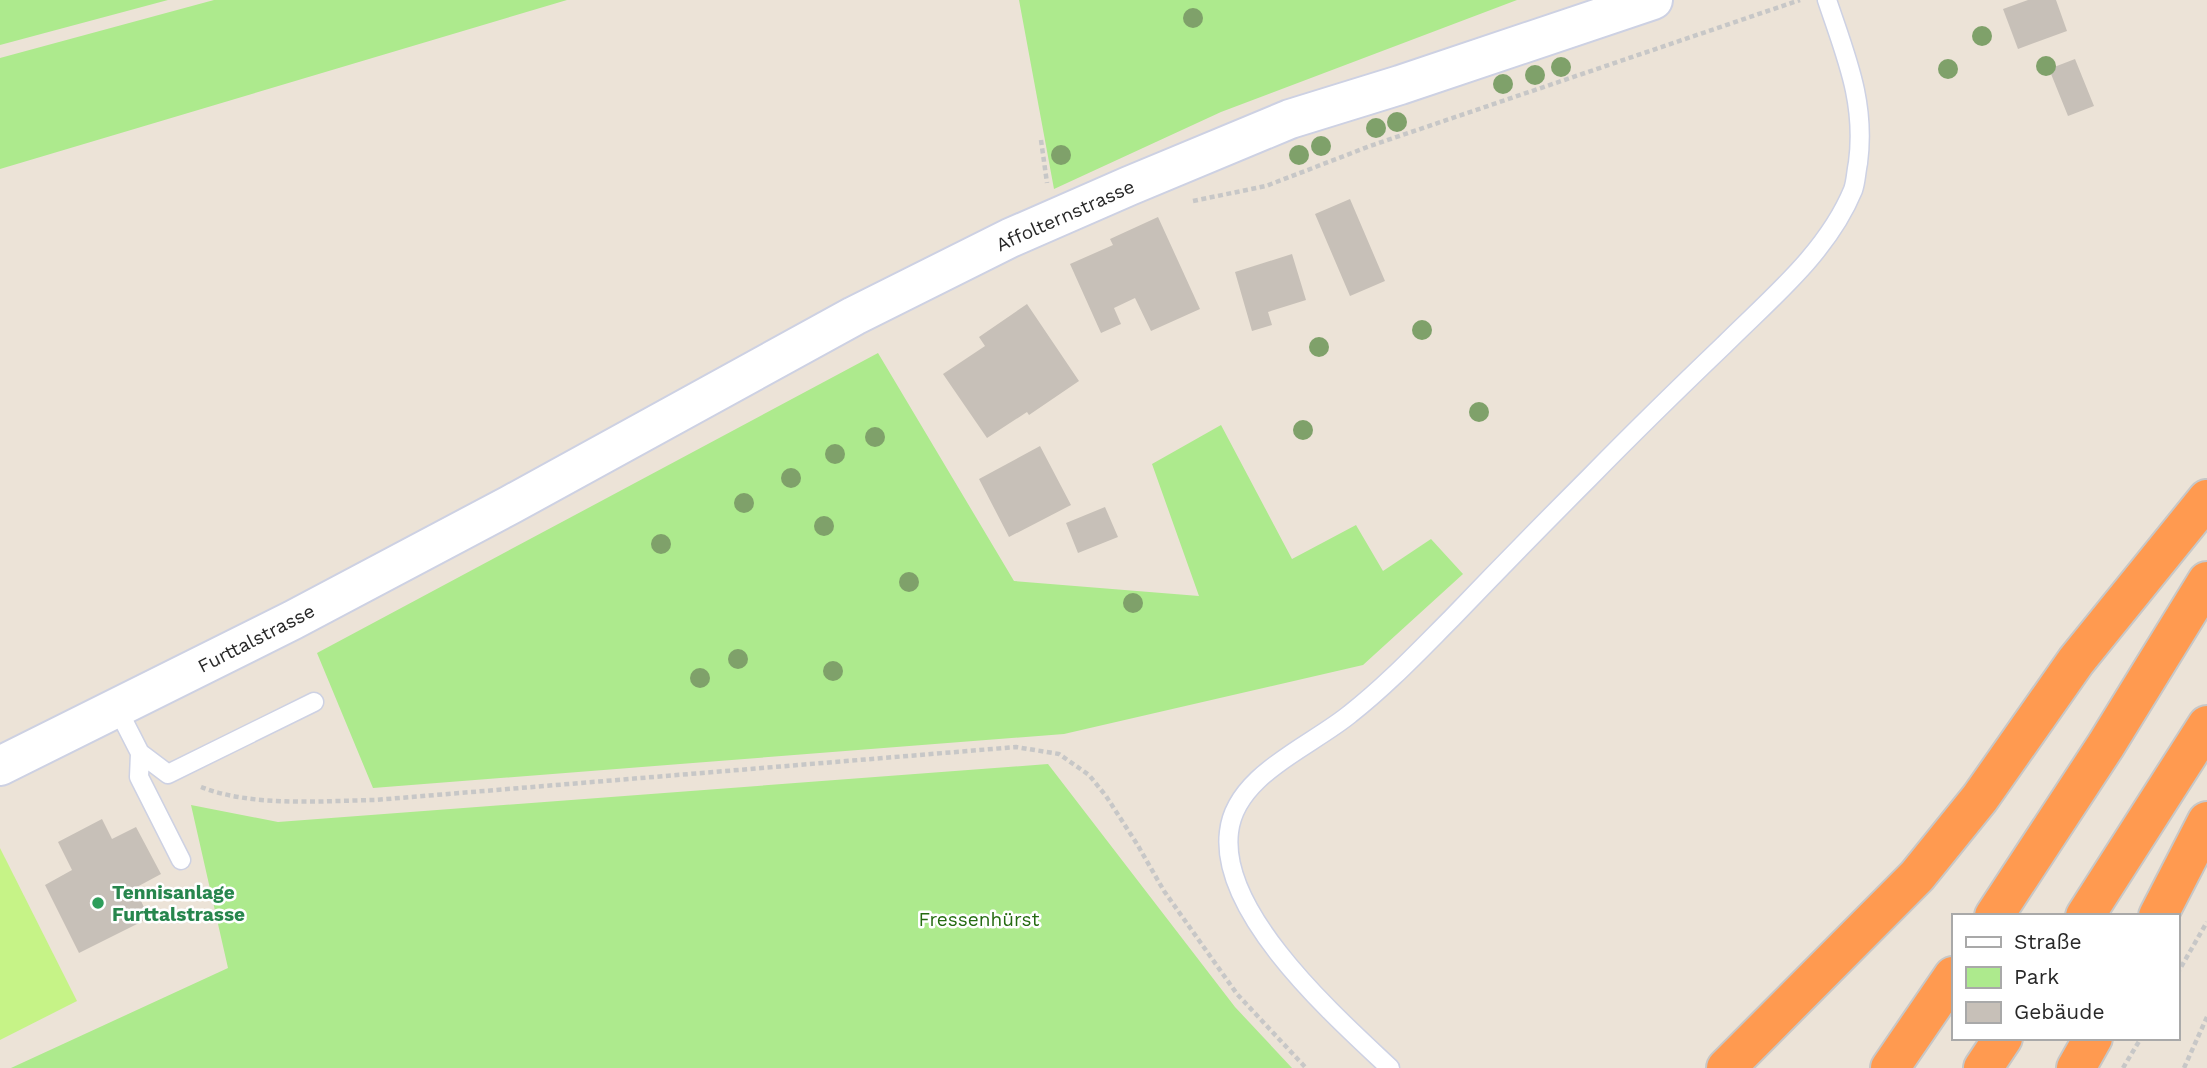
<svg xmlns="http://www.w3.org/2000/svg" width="2207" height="1068" font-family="'Work Sans',sans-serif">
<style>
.green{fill:#adea8d}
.pitch{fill:#c6f387}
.building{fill:#c7c0b8}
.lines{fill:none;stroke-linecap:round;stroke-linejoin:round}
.lane-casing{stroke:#cdd1e3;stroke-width:21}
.secondary-casing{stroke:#cdd1e3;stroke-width:42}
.highway-casing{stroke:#c7c7c7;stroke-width:42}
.path{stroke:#c7c7c7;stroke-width:4.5;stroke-dasharray:5 3.5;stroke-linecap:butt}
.lane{stroke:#fff;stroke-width:18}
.secondary{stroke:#fff;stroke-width:38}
.highway{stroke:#ff9a50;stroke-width:38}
.tree{fill:#7fa16a}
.leisure-dot{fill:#2e9e5b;stroke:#fff;stroke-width:2.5}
.labels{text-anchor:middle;stroke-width:5;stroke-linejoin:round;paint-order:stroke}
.street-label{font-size:19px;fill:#282828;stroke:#fff}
.leisure-label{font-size:19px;font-weight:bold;fill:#27864d;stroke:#fff;text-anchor:start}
.park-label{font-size:19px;fill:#256b11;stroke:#fff}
</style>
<rect width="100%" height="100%" fill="#ece3d7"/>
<path class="green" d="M 0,0 L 168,0 L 0,45 Z
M 214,0 L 567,0 L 0,169 L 0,58 Z
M 1019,0 L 1517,0 L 1221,112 L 1054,189 Z
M 878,353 L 1014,581 L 1199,596 L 1152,464 L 1221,425 L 1292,559 L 1356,525 L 1383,571 L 1431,539 L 1463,574 L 1363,665 L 1064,734 L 373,788 L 317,653 Z
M 1048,764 L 1235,1007 L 1292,1068 L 11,1068 L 228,968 L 191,805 L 278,822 Z"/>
<path class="pitch" d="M 0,848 L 77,1001 L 0,1040 Z"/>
<path class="building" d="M 2028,0 L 2056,0 L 2067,31 L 2018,49 L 2003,9 Z
M 2075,59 L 2094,106 L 2068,116 L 2049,69 Z
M 1350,199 L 1385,281 L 1350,296 L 1315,214 Z
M 1158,217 L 1200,309 L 1151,331 L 1135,298 L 1114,308 L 1121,324 L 1101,333 L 1070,264 L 1113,245 L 1110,239 Z
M 1292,254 L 1306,300 L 1268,312 L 1272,325 L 1252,331 L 1235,272 Z
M 1027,304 L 1079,381 L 1029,415 L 1027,412 L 987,438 L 943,374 L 985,346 L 979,337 Z
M 1040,446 L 1071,505 L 1009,537 L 979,479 Z
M 1105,507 L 1118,537 L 1078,553 L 1066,523 Z
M 102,819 L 112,839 L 136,827 L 161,874 L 135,888 L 149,918 L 79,953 L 45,885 L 72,870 L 58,842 Z"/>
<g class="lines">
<defs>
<path id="lane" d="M 117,708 L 140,753 L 168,774 L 314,702
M 140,753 L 139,777 L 181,860
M 1390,1068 C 1335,1016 1219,914 1229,832 C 1235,775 1310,747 1350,714 C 1387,685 1419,651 1452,618 C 1497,571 1543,524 1589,478 C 1633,433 1678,389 1724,345 C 1771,298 1827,253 1853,190 C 1856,182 1856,172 1858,163 C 1866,102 1846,57 1827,0"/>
<path id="secondary" d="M 0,766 L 293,620 L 510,505 L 854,316 L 1010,238 L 1129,186 L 1290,119 L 1400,85 L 1653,0"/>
<path id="highway" d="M 1994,916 L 2106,745 L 2207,581
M 2085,916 L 2207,725
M 2158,916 L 2207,821
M 1726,1068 L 1917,876 L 1980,798 L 2076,661 L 2207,499
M 1890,1068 L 1953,976
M 1983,1068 L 2003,1038
M 2076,1068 L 2093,1038"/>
</defs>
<use href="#lane" class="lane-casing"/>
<use href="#secondary" class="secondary-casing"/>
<use href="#highway" class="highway-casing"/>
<path class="path" d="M 1041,140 L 1047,183
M 1193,201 L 1266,186 L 1370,146 L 1800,0
M 201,787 C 252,807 320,801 375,800 L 1016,747 L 1059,754 L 1089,775 L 1106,796 L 1137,844 L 1164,891 L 1237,994 L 1306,1068
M 2177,974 L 2207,922
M 2123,1068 L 2141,1038
M 2184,1068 L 2207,1017"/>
<use href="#lane" class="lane"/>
<use href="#secondary" class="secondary"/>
<use href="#highway" class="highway"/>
</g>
<g class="tree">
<circle cx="1193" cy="18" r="10"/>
<circle cx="1982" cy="36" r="10"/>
<circle cx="2046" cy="66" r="10"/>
<circle cx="1561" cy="67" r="10"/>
<circle cx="1948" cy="69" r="10"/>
<circle cx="1535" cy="75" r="10"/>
<circle cx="1503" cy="84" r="10"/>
<circle cx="1397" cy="122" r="10"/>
<circle cx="1376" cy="128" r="10"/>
<circle cx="1321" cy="146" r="10"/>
<circle cx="1061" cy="155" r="10"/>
<circle cx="1299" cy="155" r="10"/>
<circle cx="1422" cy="330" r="10"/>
<circle cx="1319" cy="347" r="10"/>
<circle cx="1479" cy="412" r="10"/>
<circle cx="1303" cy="430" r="10"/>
<circle cx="875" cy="437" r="10"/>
<circle cx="835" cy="454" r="10"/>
<circle cx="791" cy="478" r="10"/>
<circle cx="744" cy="503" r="10"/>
<circle cx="824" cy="526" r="10"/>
<circle cx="661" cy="544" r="10"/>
<circle cx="909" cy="582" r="10"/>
<circle cx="1133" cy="603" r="10"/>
<circle cx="738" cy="659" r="10"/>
<circle cx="833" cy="671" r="10"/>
<circle cx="700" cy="678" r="10"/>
</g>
<circle class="leisure-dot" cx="98" cy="903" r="7"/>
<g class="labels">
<g class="street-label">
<text transform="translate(1065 215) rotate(-24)" y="7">Affolternstrasse</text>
<text transform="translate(256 638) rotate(-27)" y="7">Furttalstrasse</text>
</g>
<g class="leisure-label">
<text x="112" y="899">Tennisanlage<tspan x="112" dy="22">Furttalstrasse</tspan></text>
</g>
<g class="park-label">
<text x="979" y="926">Fressenhürst</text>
</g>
</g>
<rect x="1952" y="914" width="228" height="126" fill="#ffffff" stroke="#a9a9a9" stroke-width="2"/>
<rect x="1966" y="937" width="35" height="10" fill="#ffffff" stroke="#a9a9a9" stroke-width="2"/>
<text x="2014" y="949" font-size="21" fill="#282828">Straße</text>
<rect x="1966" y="967" width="35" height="21" fill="#adea8d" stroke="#a9a9a9" stroke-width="2"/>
<text x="2014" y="984" font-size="21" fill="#282828">Park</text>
<rect x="1966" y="1002" width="35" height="21" fill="#c7c0b8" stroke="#a9a9a9" stroke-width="2"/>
<text x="2014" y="1019" font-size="21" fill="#282828">Gebäude</text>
</svg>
